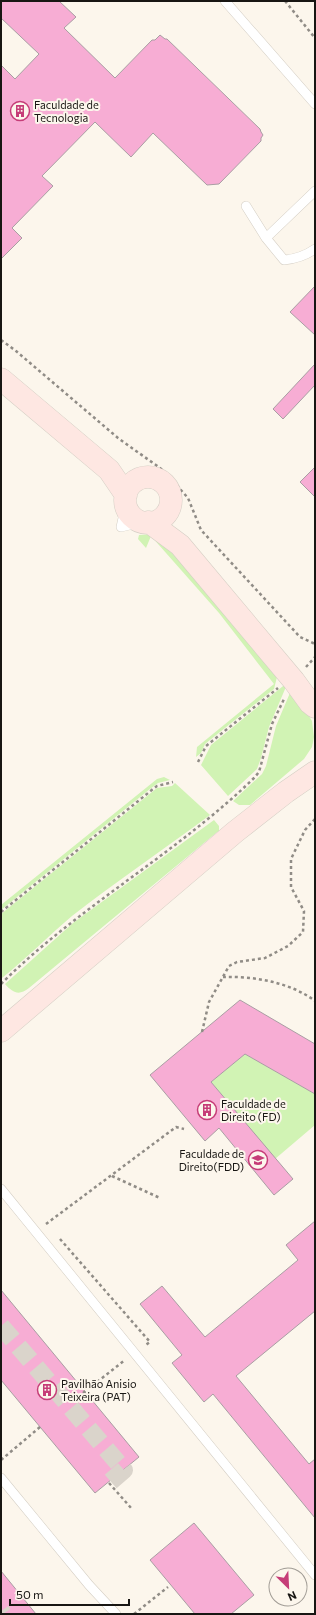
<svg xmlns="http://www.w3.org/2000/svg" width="316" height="1615" font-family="Commissioner,sans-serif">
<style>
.green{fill:#d1f3b4}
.building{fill:#f7add4;stroke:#a99ea3}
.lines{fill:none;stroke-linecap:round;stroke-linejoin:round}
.street-tunnel{stroke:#dad4cb;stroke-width:18;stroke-dasharray:18 9;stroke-linecap:butt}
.lane-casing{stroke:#d4cec4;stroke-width:10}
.secondary-casing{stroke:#d4cec4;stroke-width:23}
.path{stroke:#908c86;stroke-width:2.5;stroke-dasharray:3 3;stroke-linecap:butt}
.lane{stroke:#fff;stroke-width:9}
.secondary{stroke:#fee7e2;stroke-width:22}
.labels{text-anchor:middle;stroke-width:4;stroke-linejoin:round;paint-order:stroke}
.poi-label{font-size:11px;fill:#181613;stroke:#fcf6ec;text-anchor:start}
</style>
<rect width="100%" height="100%" fill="#fcf6ec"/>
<path class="green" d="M 155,534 L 159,535 L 277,677 L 274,689 L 205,744 L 201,753 L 196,757 L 197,747 L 274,684 L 219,613 L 151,536 L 146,548 L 138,539 L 139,535 Z
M 288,682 L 269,727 L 261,758 L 257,769 L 228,796 L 201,765 L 211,745 Z
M 292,688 L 312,721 L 314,737 L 312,747 L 304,759 L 250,805 L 239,805 L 233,801 L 262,774 L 266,766 L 276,726 Z
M 164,777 L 170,780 L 158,783 L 150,789 L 1,910 L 1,905 L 157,779 Z
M 175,783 L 210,815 C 164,849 117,881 72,916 C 48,936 26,959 2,978 L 1,914 L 157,788 L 172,786 Z
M 214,820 L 219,826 L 219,831 L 216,833 L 29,988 C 19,996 13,993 5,984 L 73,923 Z
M 245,1054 L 315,1094 L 315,1125 L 275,1159 L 211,1082 Z"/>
<path class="building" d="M 1,1 L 59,1 L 76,17 L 64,28 L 115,78 L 152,40 L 155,40 L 160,35 L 165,39 L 167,39 L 260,129 L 261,132 L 263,135 L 261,138 L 261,141 L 219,184 L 207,185 L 153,133 L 131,157 L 95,122 L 42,176 L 53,186 L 12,228 L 22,238 L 1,259 L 1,65 L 15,79 L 39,54 L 1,18 Z
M 315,286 L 315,335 L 290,312 Z
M 315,364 L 315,385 L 283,419 L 273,409 Z
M 315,467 L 315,497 L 300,482 Z
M 240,1000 L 315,1044 L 315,1094 L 245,1054 L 211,1082 L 293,1179 L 274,1195 L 219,1128 L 205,1141 L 150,1075 Z
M 315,1221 L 315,1311 L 236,1376 L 309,1464 L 315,1459 L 315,1518 L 213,1394 L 204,1402 L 172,1363 L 182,1355 L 140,1304 L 162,1286 L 205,1337 L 298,1260 L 286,1245 Z
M 1,1290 L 139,1457 L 95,1493 L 1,1380 Z
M 194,1523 L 254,1595 L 231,1614 L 195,1614 L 150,1560 Z
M 1,1571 L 36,1614 L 1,1614 Z"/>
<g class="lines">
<path class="street-tunnel" d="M 1,1326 L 124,1470 L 109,1483
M 1,1611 L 3,1614"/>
<defs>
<path id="lane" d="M 225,1 L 315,104
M 246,206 L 266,238 L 284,260 C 296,259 305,256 315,249
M 266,238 L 315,191
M 126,505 L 121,527 L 142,522
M 1,1189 L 315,1575
M 1,1478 L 89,1585 L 116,1614"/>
<path id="secondary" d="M 1,379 L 109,470 L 126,495
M125 500a23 23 0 1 1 46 0a23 23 0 1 1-46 0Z
M 149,522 L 180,545 L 294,681 L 310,703 L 315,707
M 1,1031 L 235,832 L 286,792 L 315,772"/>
</defs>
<use href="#lane" class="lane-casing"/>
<use href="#secondary" class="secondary-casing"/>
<path class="path" d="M 285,1 L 315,38
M 1,340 L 16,351 L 118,438 L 160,468 L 172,480 L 188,498 L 201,530 L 300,637 L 315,644
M 306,667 L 315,657
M 198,762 L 206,746 L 278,688
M 1,912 L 153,789 L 157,786 L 173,782
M 223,977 C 253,976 290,982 315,1001
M 1,984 C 78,907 176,854 254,778 L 259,772 L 272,724 L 284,699
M 202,1032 L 209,1002 L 229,966 L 237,962 L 265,958 L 288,946 L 303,932 L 304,911 L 291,887 L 291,859 L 305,830 L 315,819
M 112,1176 L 160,1198
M 46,1224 L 176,1127 L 184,1129
M 60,1239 L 150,1342 L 144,1346
M 83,1393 L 125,1360
M 1,1460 L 40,1427
M 109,1483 L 132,1509
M 134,1614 L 168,1587"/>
<use href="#lane" class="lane"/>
<use href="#secondary" class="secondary"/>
</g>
<defs>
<symbol id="building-ring" viewBox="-11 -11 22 22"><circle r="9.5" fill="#fcf6ec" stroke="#c63d78" stroke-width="1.5"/><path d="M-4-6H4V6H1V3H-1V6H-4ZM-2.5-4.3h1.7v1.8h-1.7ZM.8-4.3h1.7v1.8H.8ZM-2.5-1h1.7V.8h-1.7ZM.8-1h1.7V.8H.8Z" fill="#c63d78"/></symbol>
<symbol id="university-ring" viewBox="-11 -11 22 22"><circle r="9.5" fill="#fcf6ec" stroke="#c63d78" stroke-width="1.5"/><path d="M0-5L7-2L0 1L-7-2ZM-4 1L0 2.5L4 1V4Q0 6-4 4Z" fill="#c63d78"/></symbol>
</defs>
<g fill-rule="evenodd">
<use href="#building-ring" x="9" y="100" width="22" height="22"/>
<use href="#building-ring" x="196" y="1099" width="22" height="22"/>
<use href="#university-ring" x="247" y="1149" width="22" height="22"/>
<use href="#building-ring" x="36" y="1379" width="22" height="22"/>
</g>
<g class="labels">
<g class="poi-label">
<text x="34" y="109">Faculdade de<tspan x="34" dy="13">Tecnologia</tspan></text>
<text x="221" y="1108">Faculdade de<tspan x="221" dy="13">Direito (FD)</tspan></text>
<text x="244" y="1158" text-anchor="end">Faculdade de<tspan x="244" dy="13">Direito(FDD)</tspan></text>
<text x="61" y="1388">Pavilhão Anisio<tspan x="61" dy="13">Teixeira (PAT)</tspan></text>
</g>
</g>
<rect width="316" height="1615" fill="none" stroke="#181613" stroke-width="4"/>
<g transform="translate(288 1587) rotate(156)"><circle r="19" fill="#fcf6ec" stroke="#a19c95"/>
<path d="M0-3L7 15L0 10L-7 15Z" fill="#c63d78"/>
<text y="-6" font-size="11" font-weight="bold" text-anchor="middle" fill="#181613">N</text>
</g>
<path d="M10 1599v6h119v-6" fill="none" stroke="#181613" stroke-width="2"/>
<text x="16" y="1599" font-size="12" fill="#181613" stroke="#fcf6ec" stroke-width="3" paint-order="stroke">50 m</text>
</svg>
